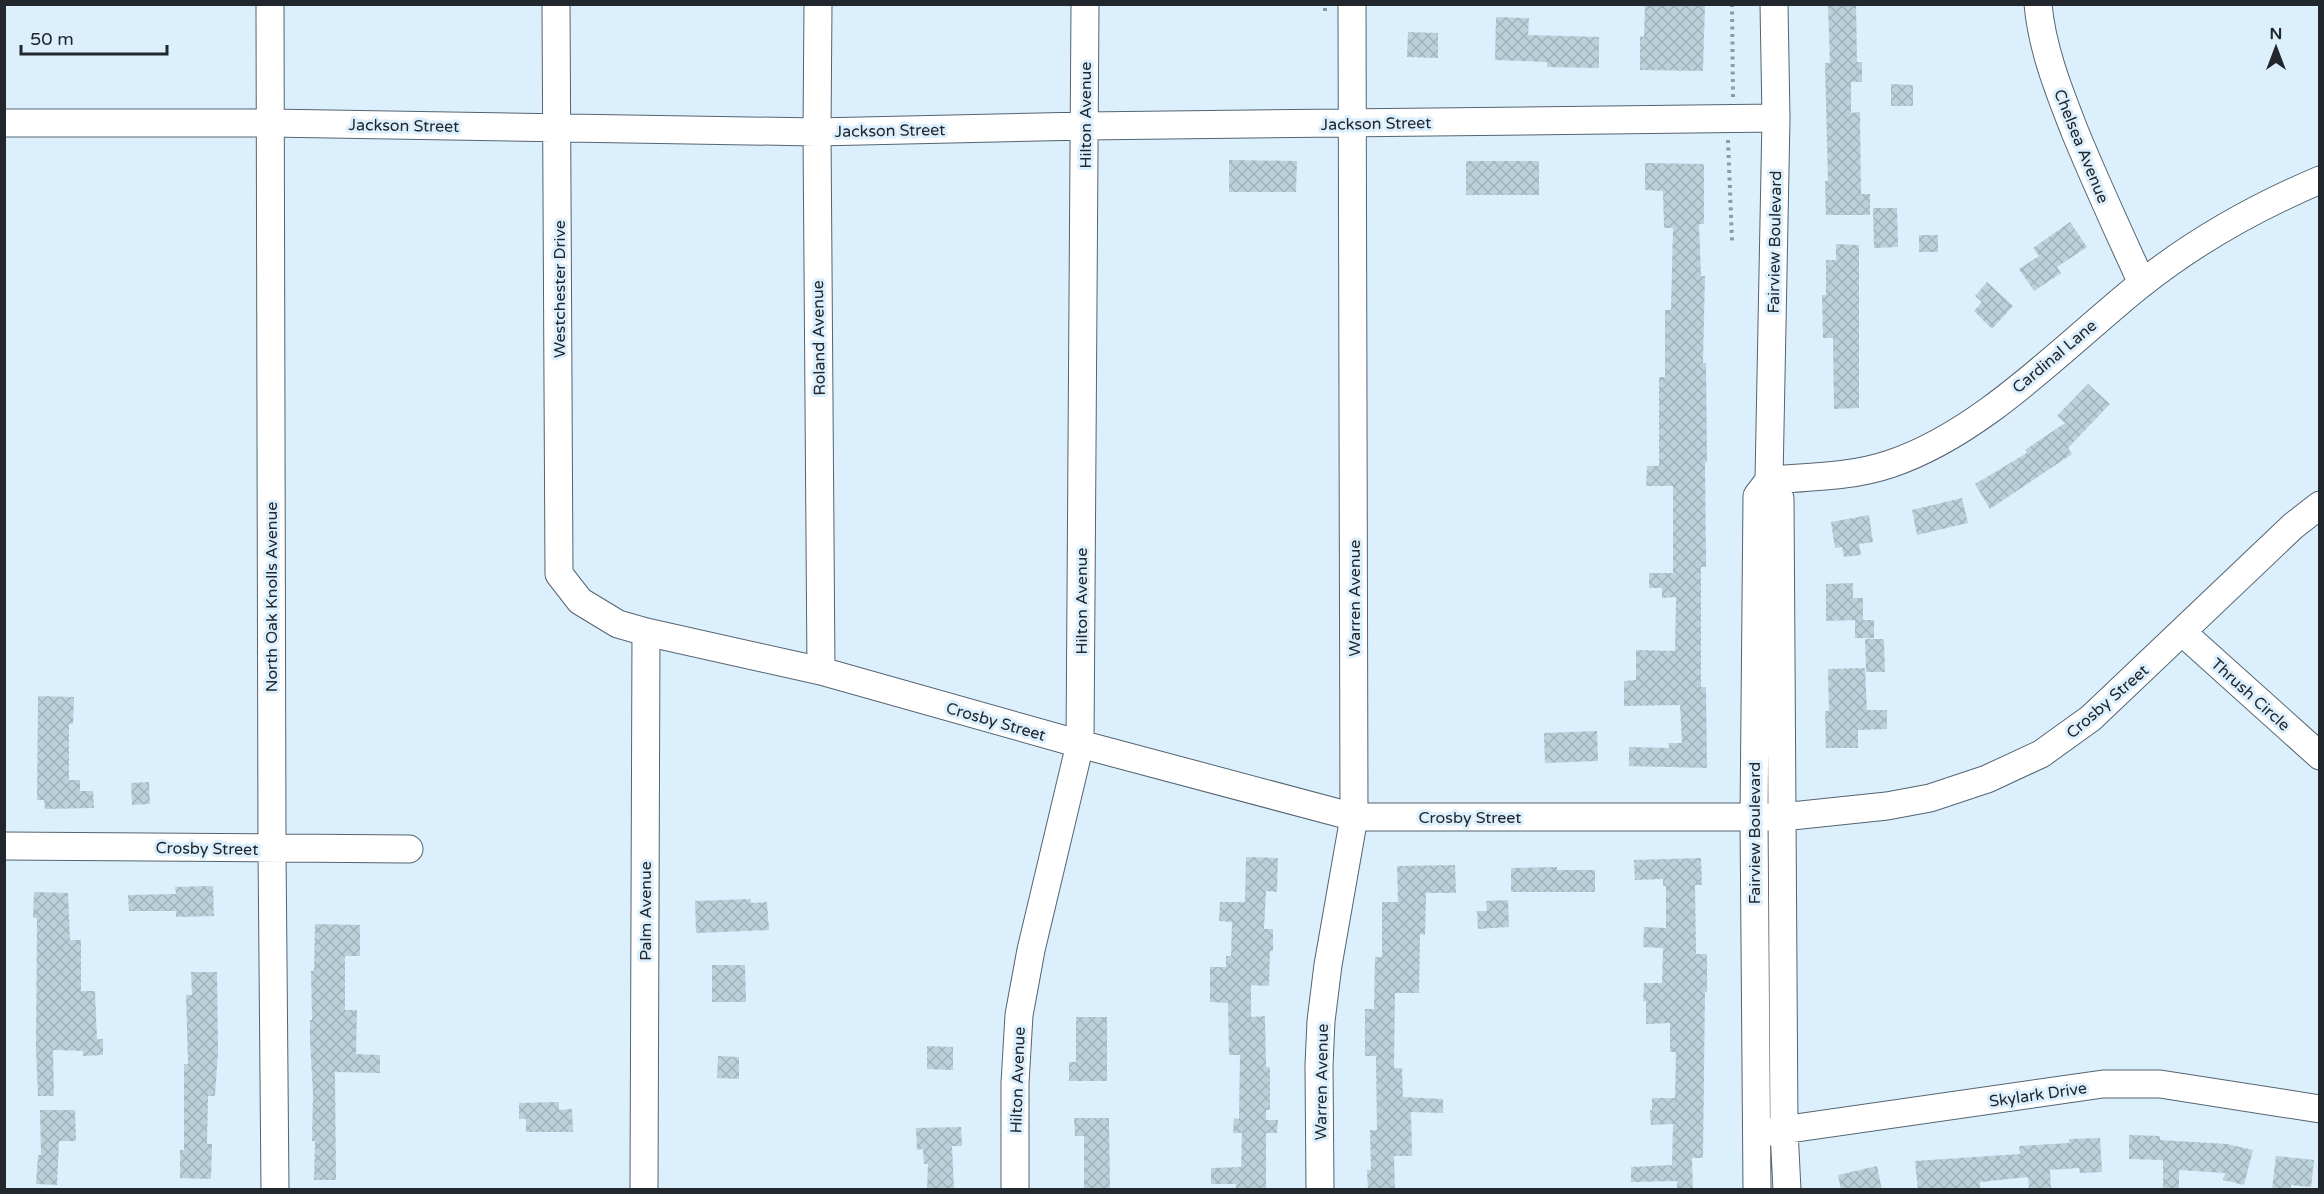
<svg xmlns="http://www.w3.org/2000/svg" width="2324" height="1194" font-family="'Varela Round',sans-serif">
<style>
.building{fill:url(#building-cross-hatch)}
.lines{fill:none;stroke-linecap:round;stroke-linejoin:round}
.minor-casing{stroke:#546470;stroke-width:29}
.path{stroke:#8c99a3;stroke-width:4;stroke-dasharray:3 4.5;stroke-linecap:butt}
.minor{stroke:#fff;stroke-width:27}
.labels{text-anchor:middle;stroke-width:6;stroke-linejoin:round;paint-order:stroke}
.street-label{font-size:16px;fill:#21272d;stroke:#dceffd}
</style>
<defs>
<pattern id="building-cross-hatch" width="8" height="8" patternUnits="userSpaceOnUse" patternTransform="scale(1.5)"><rect width="8" height="8" fill="#bad1d9"/><path d="M0 0l8 8M0 8l8-8" fill="none" stroke="#a0b3bb"/></pattern>
</defs>
<rect width="100%" height="100%" fill="#dceffd"/>
<path class="building" d="M 1645,4 L 1705,4 L 1703,71 L 1640,70 L 1640,36 L 1644,37 Z
M 1828,4 L 1856,4 L 1857,62 L 1862,62 L 1862,82 L 1851,82 L 1851,113 L 1860,112 L 1861,194 L 1870,194 L 1870,215 L 1826,215 L 1825,181 L 1828,181 L 1825,63 L 1830,63 Z
M 1496,17 L 1529,18 L 1528,35 L 1599,37 L 1599,68 L 1547,67 L 1547,62 L 1495,60 Z
M 1408,32 L 1438,33 L 1438,58 L 1407,57 Z
M 1891,84 L 1913,85 L 1913,106 L 1891,106 Z
M 1229,160 L 1297,161 L 1296,192 L 1229,192 Z
M 1466,161 L 1539,161 L 1539,195 L 1466,195 Z
M 1645,163 L 1704,164 L 1704,224 L 1699,224 L 1701,276 L 1705,276 L 1703,363 L 1706,363 L 1707,462 L 1705,462 L 1706,567 L 1701,567 L 1701,687 L 1706,687 L 1707,768 L 1629,766 L 1629,747 L 1669,748 L 1669,743 L 1682,743 L 1680,705 L 1624,706 L 1624,681 L 1636,680 L 1636,650 L 1675,651 L 1676,597 L 1662,598 L 1662,588 L 1649,588 L 1649,573 L 1673,573 L 1673,486 L 1646,486 L 1647,466 L 1659,466 L 1659,377 L 1665,377 L 1665,310 L 1671,310 L 1673,228 L 1664,228 L 1663,191 L 1645,190 Z
M 1873,208 L 1897,208 L 1898,247 L 1874,248 Z
M 2070,222 L 2087,247 L 2057,267 L 2061,273 L 2034,291 L 2019,269 L 2039,256 L 2033,248 Z
M 1919,235 L 1938,235 L 1938,252 L 1919,252 Z
M 1836,244 L 1859,245 L 1859,408 L 1834,409 L 1833,338 L 1823,338 L 1822,295 L 1826,295 L 1826,260 L 1836,260 Z
M 1987,282 L 2013,306 L 1992,329 L 1974,311 L 1982,302 L 1975,296 Z
M 2088,384 L 2110,404 L 2068,448 L 2072,454 L 1990,509 L 1975,484 L 2027,453 L 2025,450 L 2065,423 L 2057,416 Z
M 1962,498 L 1968,523 L 1917,535 L 1912,510 Z
M 1869,515 L 1873,542 L 1859,544 L 1861,555 L 1844,557 L 1842,547 L 1835,548 L 1831,522 Z
M 1853,583 L 1853,598 L 1863,598 L 1863,620 L 1874,620 L 1874,638 L 1855,638 L 1855,620 L 1826,621 L 1826,584 Z
M 1865,639 L 1884,639 L 1885,672 L 1866,672 Z
M 1865,668 L 1867,710 L 1887,710 L 1887,729 L 1858,730 L 1858,748 L 1826,748 L 1825,711 L 1829,711 L 1828,669 Z
M 38,696 L 74,697 L 73,724 L 69,724 L 69,780 L 80,780 L 80,791 L 93,791 L 94,808 L 45,809 L 44,800 L 37,800 Z
M 1597,731 L 1598,761 L 1545,763 L 1544,733 Z
M 149,782 L 150,804 L 132,805 L 131,783 Z
M 1246,857 L 1278,858 L 1277,892 L 1266,891 L 1264,929 L 1273,929 L 1273,951 L 1270,951 L 1269,986 L 1251,985 L 1251,1017 L 1265,1016 L 1266,1067 L 1270,1067 L 1270,1110 L 1266,1110 L 1266,1120 L 1278,1120 L 1277,1133 L 1266,1133 L 1266,1190 L 1236,1190 L 1236,1184 L 1211,1184 L 1211,1168 L 1241,1167 L 1242,1133 L 1233,1133 L 1234,1118 L 1239,1119 L 1240,1055 L 1229,1055 L 1228,1003 L 1210,1002 L 1210,967 L 1226,967 L 1226,956 L 1231,956 L 1232,922 L 1219,921 L 1220,902 L 1245,902 Z
M 1701,858 L 1702,885 L 1695,885 L 1696,954 L 1707,954 L 1707,992 L 1705,992 L 1703,1158 L 1692,1158 L 1693,1190 L 1677,1190 L 1677,1181 L 1631,1182 L 1631,1167 L 1672,1165 L 1673,1124 L 1651,1125 L 1650,1110 L 1652,1110 L 1652,1098 L 1675,1098 L 1676,1052 L 1670,1052 L 1670,1023 L 1646,1024 L 1646,1001 L 1643,1001 L 1644,983 L 1662,983 L 1663,948 L 1643,947 L 1644,927 L 1666,928 L 1666,886 L 1663,886 L 1663,879 L 1635,880 L 1634,860 Z
M 1455,865 L 1456,893 L 1426,893 L 1425,935 L 1420,934 L 1419,993 L 1395,993 L 1394,1068 L 1402,1068 L 1403,1097 L 1443,1099 L 1443,1113 L 1411,1112 L 1412,1156 L 1394,1156 L 1395,1190 L 1368,1190 L 1367,1170 L 1371,1170 L 1370,1130 L 1377,1130 L 1376,1056 L 1365,1056 L 1365,1009 L 1374,1009 L 1375,957 L 1382,957 L 1382,902 L 1398,902 L 1397,866 Z
M 1557,867 L 1557,870 L 1595,870 L 1595,892 L 1511,892 L 1511,868 Z
M 213,886 L 214,916 L 176,917 L 176,911 L 129,911 L 128,895 L 176,894 L 175,887 Z
M 34,892 L 68,893 L 70,940 L 81,940 L 81,991 L 95,991 L 97,1039 L 103,1039 L 103,1055 L 83,1056 L 83,1051 L 53,1050 L 54,1096 L 38,1096 L 36,1049 L 37,918 L 33,918 Z
M 751,899 L 751,903 L 767,902 L 769,930 L 696,933 L 695,901 Z
M 1508,900 L 1509,927 L 1478,929 L 1477,911 L 1487,911 L 1486,901 Z
M 315,924 L 360,925 L 360,956 L 345,956 L 345,1010 L 357,1010 L 356,1054 L 380,1055 L 380,1073 L 335,1072 L 336,1180 L 314,1180 L 315,1141 L 312,1141 L 313,1094 L 310,1039 L 310,1020 L 312,1020 L 311,971 L 314,971 Z
M 712,965 L 745,965 L 746,1002 L 712,1002 Z
M 191,972 L 217,972 L 218,1051 L 215,1096 L 208,1096 L 207,1144 L 212,1144 L 211,1179 L 180,1178 L 180,1150 L 184,1150 L 184,1064 L 188,1064 L 186,995 L 192,995 Z
M 1076,1017 L 1107,1017 L 1107,1081 L 1069,1081 L 1069,1062 L 1076,1062 Z
M 927,1046 L 953,1047 L 953,1070 L 927,1069 Z
M 718,1056 L 739,1057 L 739,1079 L 717,1078 Z
M 559,1102 L 559,1110 L 572,1109 L 573,1132 L 526,1132 L 526,1119 L 519,1119 L 519,1103 Z
M 40,1110 L 75,1110 L 76,1141 L 59,1141 L 57,1185 L 36,1184 L 38,1155 L 41,1155 Z
M 1074,1118 L 1109,1118 L 1110,1190 L 1084,1190 L 1084,1136 L 1075,1136 Z
M 961,1127 L 962,1146 L 952,1146 L 954,1190 L 927,1190 L 928,1164 L 924,1164 L 923,1149 L 917,1150 L 916,1128 Z
M 2129,1135 L 2160,1136 L 2160,1140 L 2227,1144 L 2253,1150 L 2244,1185 L 2223,1180 L 2225,1173 L 2179,1170 L 2179,1190 L 2163,1190 L 2163,1160 L 2129,1159 Z
M 2100,1138 L 2102,1172 L 2080,1173 L 2079,1168 L 2050,1170 L 2051,1190 L 2029,1190 L 2028,1177 L 1980,1182 L 1980,1190 L 1918,1190 L 1915,1161 L 2020,1154 L 2019,1146 L 2069,1143 L 2069,1139 Z
M 2276,1156 L 2314,1160 L 2311,1187 L 2291,1185 L 2291,1190 L 2272,1190 Z
M 1877,1166 L 1882,1190 L 1841,1190 L 1838,1175 Z"/>
<g class="lines">
<defs>
<path id="minor" d="M 270,4 L 272,849 L 275,1190
M 556,4 L 559,574 L 580,601 L 618,624 L 646,632 L 821,671 L 1080,744 L 1354,817 L 1782,817 L 1887,806 L 1930,798 L 1987,779 L 2041,754 L 2091,718 L 2293,526 L 2320,505
M 818,4 L 817,132 L 821,671
M 1774,4 L 1776,118 L 1769,480 L 1780,498 L 1784,1130 L 1787,1190
M 2038,4 C 2042,49 2059,91 2075,132 C 2096,183 2119,233 2142,283
M 4,123 L 270,123 L 817,132 L 1085,126 L 1776,118
M 1769,480 C 1810,477 1852,477 1890,464 C 1983,433 2064,346 2140,285 C 2194,242 2256,207 2320,180
M 2182,632 L 2320,756
M 4,846 L 409,849
M 1768,1132 L 2103,1084 L 2160,1084 L 2320,1109
M 644,1190 L 646,632
M 1015,1190 L 1015,1083 L 1019,1015 L 1031,950 L 1080,744 L 1085,4
M 1320,1190 L 1319,1065 L 1321,1021 L 1328,965 L 1354,817 L 1352,4
M 1757,1190 L 1754,818 L 1757,496 L 1769,480"/>
</defs>
<use href="#minor" class="minor-casing"/>
<path class="path" d="M 1732,4 L 1733,97
M 1325,11 L 1325,4
M 1728,140 L 1732,241"/>
<use href="#minor" class="minor"/>
</g>
<g class="labels">
<g class="street-label">
<text transform="translate(1085 115) rotate(-90)" y="6">Hilton Avenue</text>
<text transform="translate(1376 123) rotate(-1)" y="6">Jackson Street</text>
<text transform="translate(404 125) rotate(1)" y="6">Jackson Street</text>
<text transform="translate(890 130) rotate(-1)" y="6">Jackson Street</text>
<text transform="translate(2082 146) rotate(68)" y="6">Chelsea Avenue</text>
<text transform="translate(1774 242) rotate(-89)" y="6">Fairview Boulevard</text>
<text transform="translate(559 289) rotate(-90)" y="6">Westchester Drive</text>
<text transform="translate(818 338) rotate(-91)" y="6">Roland Avenue</text>
<text transform="translate(2054 356) rotate(-40)" y="6">Cardinal Lane</text>
<text transform="translate(271 597) rotate(-90)" y="6">North Oak Knolls Avenue</text>
<text transform="translate(1354 598) rotate(-90)" y="6">Warren Avenue</text>
<text transform="translate(1081 601) rotate(-90)" y="6">Hilton Avenue</text>
<text transform="translate(2251 694) rotate(42)" y="6">Thrush Circle</text>
<text transform="translate(2107 701) rotate(-41)" y="6">Crosby Street</text>
<text transform="translate(996 721) rotate(16)" y="6">Crosby Street</text>
<text x="1470" y="823">Crosby Street</text>
<text transform="translate(1754 833) rotate(-90)" y="6">Fairview Boulevard</text>
<text transform="translate(207 848) rotate(1)" y="6">Crosby Street</text>
<text transform="translate(645 911) rotate(-90)" y="6">Palm Avenue</text>
<text transform="translate(1017 1080) rotate(-88)" y="6">Hilton Avenue</text>
<text transform="translate(1321 1082) rotate(-89)" y="6">Warren Avenue</text>
<text transform="translate(2038 1094) rotate(-8)" y="6">Skylark Drive</text>
</g>
</g>
<rect width="2324" height="1194" fill="none" stroke="#21272d" stroke-width="12"/>
<g transform="translate(2276 48)" stroke="#dceffd" stroke-width="4.5" paint-order="stroke">
<path d="M0-4.5L10 22L0 15L-10 22Z" fill="#21272d"/>
<text y="-9" font-size="16" font-weight="bold" text-anchor="middle" fill="#21272d">N</text>
</g>
<path d="M21 45v9h146v-9" fill="none" stroke="#21272d" stroke-width="3"/>
<text x="30" y="45" font-size="18" fill="#21272d" stroke="#dceffd" stroke-width="4.5" paint-order="stroke">50 m</text>
</svg>
